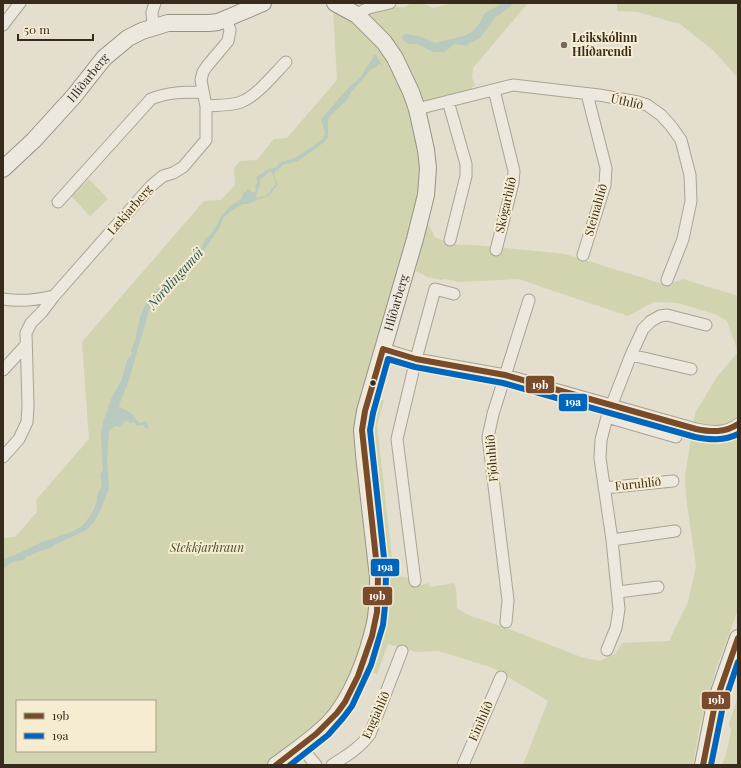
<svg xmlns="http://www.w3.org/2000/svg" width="741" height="768" font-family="'Playfair Display',serif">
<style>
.green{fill:#d1d4af;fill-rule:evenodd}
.water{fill:#b8c9bf;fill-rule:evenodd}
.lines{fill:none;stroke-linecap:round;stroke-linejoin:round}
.street-casing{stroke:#a8a396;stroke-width:13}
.secondary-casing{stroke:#989286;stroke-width:18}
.street{stroke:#ece8de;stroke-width:11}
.secondary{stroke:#ece8de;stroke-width:16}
.bus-1-casing{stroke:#f5ecd2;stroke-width:9}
.bus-2-casing{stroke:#f5ecd2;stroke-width:9}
.bus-1{stroke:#7a4b2a;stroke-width:6}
.bus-2{stroke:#0065bd;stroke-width:6}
.poi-dot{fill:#736a5b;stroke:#f5ecd2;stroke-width:1.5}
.bus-dot{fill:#372b1e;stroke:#f5ecd2;stroke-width:1.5}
.labels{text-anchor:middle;stroke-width:4;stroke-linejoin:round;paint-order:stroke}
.poi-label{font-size:12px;font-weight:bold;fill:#372b1e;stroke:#f5ecd2;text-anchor:start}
.street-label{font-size:12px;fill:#372b1e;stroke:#f5ecd2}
.park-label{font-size:12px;font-style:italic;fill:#455325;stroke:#f5ecd2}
.water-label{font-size:13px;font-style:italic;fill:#2d5656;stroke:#f5ecd2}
.line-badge{stroke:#f5ecd2;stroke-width:1.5}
.badge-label{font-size:11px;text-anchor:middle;font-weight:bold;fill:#fff}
</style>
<rect width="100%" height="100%" fill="#e3decd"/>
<path class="green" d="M 411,3 L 423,3 L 433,8 L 452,3 L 528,3 L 473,68 L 472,77 L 475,86 L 472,87 L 472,89 L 454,96 L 422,103 L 421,195 L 358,417 L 374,586 L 364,646 L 341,695 L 330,713 L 282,754 L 267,765 L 3,765 L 3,538 L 15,537 L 37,512 L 36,500 L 89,439 L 82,342 L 204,201 L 221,200 L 235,185 L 234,168 L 240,161 L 257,160 L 274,139 L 287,138 L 337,80 L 333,10 L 361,28 L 366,14 L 376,8 L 405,7 ZM 17,701 L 155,701 L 155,751 L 17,751 Z
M 617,3 L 738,3 L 738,78 L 714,51 L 680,24 L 638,12 L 617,11 Z
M 89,179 L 108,199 L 90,216 L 71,196 Z
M 426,220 L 435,237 L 451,244 L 485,246 L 565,254 L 660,283 L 670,284 L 683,279 L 738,296 L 738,610 L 716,669 L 700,725 L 693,765 L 523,765 L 548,701 L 493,668 L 439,651 L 416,652 L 388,644 L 377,674 L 366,670 L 375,641 L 370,443 L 372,414 L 375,400 L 384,400 L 377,424 L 394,577 C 398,577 404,576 408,578 C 418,582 414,588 428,583 L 430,587 L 454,583 L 456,589 L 457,608 L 466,614 L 509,629 L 581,657 L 600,661 L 616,653 L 622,643 L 669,641 L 688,602 L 696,566 L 686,497 L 685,476 L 695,413 L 717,377 L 738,352 L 727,321 L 715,314 L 677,303 L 654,302 L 628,316 L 518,279 L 458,282 L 445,279 L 441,280 L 428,277 L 416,271 Z
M 738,696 L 738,765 L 722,765 L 726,755 L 731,730 L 729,724 Z"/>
<path class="water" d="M 503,3 L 513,3 L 509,8 L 506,9 L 502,13 L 496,17 L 479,39 L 469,43 L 467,46 L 454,44 L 445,52 L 433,52 L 417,44 L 408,44 L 403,40 L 402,37 L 405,34 L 419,36 L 436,43 L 466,35 L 473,31 L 479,24 L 485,13 Z
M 374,55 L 376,55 L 382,65 L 379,64 L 376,67 L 370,70 L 362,80 L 351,92 L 348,99 L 329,117 L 328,120 L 328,137 L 323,143 L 298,161 L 282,165 L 281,167 L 275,172 L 274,175 L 278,184 L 271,194 L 266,197 L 256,200 L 249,204 L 243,204 L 231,211 L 223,218 L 218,231 L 216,232 C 208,245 199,259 188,270 C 184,274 177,276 173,281 C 168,286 162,291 157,296 C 154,300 153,303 150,307 L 129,380 L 119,405 L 120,408 L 124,409 L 132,414 L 138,422 L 141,423 L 145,421 L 149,427 L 146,429 L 143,425 L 136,426 L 135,423 L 133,422 L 131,424 L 129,422 L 126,420 L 120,427 L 116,426 L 109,430 L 107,460 L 109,488 L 101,509 L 94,522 L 85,531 L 54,545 L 51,548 L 40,551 L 26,557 L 24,560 L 14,561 L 3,568 L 3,559 C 16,555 28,549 40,543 C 53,537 79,533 87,520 C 91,515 94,509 96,504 C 98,498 97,491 102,487 L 101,484 L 102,481 C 98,476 102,473 103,468 L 102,460 L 101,433 L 103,422 L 111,399 L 122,379 L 127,360 L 132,354 L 131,350 L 135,341 L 140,317 L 147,301 L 168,278 L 195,258 L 198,251 L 202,247 L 206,238 L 212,234 L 213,230 L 216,227 L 220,218 L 230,206 L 240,200 L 244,192 L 246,192 L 248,189 L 252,192 L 256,192 L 255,186 L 258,182 L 256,177 L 267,170 L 277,167 L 279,163 L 297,157 L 323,139 L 325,133 L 321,119 L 350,86 L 362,76 L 364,71 L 373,58 ZM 269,172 L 272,172 L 276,183 L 274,187 L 271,189 L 270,192 L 267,194 L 266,196 L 256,198 C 256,192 261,188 260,180 Z"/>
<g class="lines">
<defs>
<path id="street" d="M 357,15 C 367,6 378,6 390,3
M 3,25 L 20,3
M 153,27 L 152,12 L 155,3
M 494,90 L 514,171 L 513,183 L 496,250
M 448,101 L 466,164 L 466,176 L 450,240
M 206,106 C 217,105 230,106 241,102 C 257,96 274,74 286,62
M 417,109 L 513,85 L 599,95 L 638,102 L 647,105 L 661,115 L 671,126 L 681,140 L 690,175 L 691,201 L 683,239 L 667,280
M 58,202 L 151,99 C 168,92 185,92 203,92
M 583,255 L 605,185 L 606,168 L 587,94
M 3,299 C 21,302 37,300 54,296 L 151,186 L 163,176 L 173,173 L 183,167 L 206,140 L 206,106 L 201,80 L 203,72 L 207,66 L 228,41 L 230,30 L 226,19
M 383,349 L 416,359 L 505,375 L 696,429 C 711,432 726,434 738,424
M 631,355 L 691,369
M 3,370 L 25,346
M 607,417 L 676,437
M 3,457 L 19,439 L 27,422 L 28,406 L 26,333 L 31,323 L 42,312 L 54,296
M 604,488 L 673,481
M 612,540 L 675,531
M 415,581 L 397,439 L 416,359 L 435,289 L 454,294
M 618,592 L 658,587
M 506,622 L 508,600 L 488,437 L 493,414 L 529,300
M 607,650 L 616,628 L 619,609 L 612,540 L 600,458 L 601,440 L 607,417 L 631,355 L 643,329 L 651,321 L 660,316 L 667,315 L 706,325
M 301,747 L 316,765
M 332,765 C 346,756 360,748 370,734 L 402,651
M 463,765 L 501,677"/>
<g id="secondary">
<path id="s1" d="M 3,169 L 34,140 L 74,96 L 104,58 L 128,38 L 142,31 L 168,23 L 209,23 L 218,22 L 263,3"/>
<path id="s2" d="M 276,765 C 294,752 313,739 329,723 C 352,699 368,655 375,623 C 378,608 378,592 378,577 L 364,455 L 362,430 L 365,411 L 378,366 L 415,239 L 426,195 L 428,168 L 426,150 L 417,109 L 411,92 L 395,58 L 384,42 L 357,15 L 335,3"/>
<path d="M 703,765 L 715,704 L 738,638"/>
</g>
</defs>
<use href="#street" class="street-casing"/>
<use href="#secondary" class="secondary-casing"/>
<use href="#street" class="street"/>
<use href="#secondary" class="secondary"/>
<defs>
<path id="bus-1" d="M 276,765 L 316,734 L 337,713 L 345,702 L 358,676 L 372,636 L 377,612 L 378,577 L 362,430 L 365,411 L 383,349 L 416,359 L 505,375 L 696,429 C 711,432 725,433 738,424
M 703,765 L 715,704 L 738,638"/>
<path id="bus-2" d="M 290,765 L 328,735 L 343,718 L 352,706 L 371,665 L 383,625 L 385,606 L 386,576 L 370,430 L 373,413 L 388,359 L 415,367 L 503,383 L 695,437 C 710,440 724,441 738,434
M 711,765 L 723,706 L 738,662"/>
</defs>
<use href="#bus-1" class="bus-1-casing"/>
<use href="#bus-2" class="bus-2-casing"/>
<use href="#bus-1" class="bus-1"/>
<use href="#bus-2" class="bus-2"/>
</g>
<circle class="poi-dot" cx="564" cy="45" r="4"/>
<circle class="bus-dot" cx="373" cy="383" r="3.5"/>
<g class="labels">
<g class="poi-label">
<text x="572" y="42">Leikskólinn<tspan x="572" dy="14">Hlíðarendi</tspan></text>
</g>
<g class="street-label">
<text dy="4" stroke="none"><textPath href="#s1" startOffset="125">Hlíðarberg</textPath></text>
<text transform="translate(627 102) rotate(13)" y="4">Úthlíð</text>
<text transform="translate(506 205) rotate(-77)" y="4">Skógarhlíð</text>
<text transform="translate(130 210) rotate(-49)" y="4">Lækjarberg</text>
<text transform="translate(596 210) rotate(-74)" y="4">Steinahlíð</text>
<text dy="4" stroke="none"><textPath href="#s2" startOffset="505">Hlíðarberg</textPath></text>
<text transform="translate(492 458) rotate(-94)" y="4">Fjóluhlíð</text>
<text transform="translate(638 484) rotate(-6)" y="4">Furuhlíð</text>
<text transform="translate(376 715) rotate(-66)" y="4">Engjahlíð</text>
<text transform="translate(481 721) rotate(-66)" y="4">Einihlíð</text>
</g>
<g class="park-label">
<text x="207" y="552">Stekkjarhraun</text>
</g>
<g class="water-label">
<text transform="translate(175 278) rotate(-48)" y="5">Norðlingamói</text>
</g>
</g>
<g class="line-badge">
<rect x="525" y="375" width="30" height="19" rx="4" fill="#7a4b2a"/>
<rect x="558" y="393" width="30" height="19" rx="4" fill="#0065bd"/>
<rect x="370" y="558" width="30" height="19" rx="4" fill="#0065bd"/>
<rect x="362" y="586" width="31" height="20" rx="4" fill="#7a4b2a"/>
<rect x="701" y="691" width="30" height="19" rx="4" fill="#7a4b2a"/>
</g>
<g class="badge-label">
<text x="540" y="389">19b</text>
<text x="573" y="406">19a</text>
<text x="385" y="571">19a</text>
<text x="377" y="600">19b</text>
<text x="716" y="704">19b</text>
</g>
<rect width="741" height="768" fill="none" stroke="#372b1e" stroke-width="8"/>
<rect x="16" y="700" width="140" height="52" fill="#f5ecd2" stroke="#a99f8a"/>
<rect x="24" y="713" width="20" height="6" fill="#7a4b2a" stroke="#a99f8a"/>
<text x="52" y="720" font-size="12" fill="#372b1e">19b</text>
<rect x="24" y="733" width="20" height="6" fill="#0065bd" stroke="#a99f8a"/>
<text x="52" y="740" font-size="12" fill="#372b1e">19a</text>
<path d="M18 34v6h75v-6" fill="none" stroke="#372b1e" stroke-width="2"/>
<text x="24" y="34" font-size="12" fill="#372b1e" stroke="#f5ecd2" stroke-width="3" paint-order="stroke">50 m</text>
</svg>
